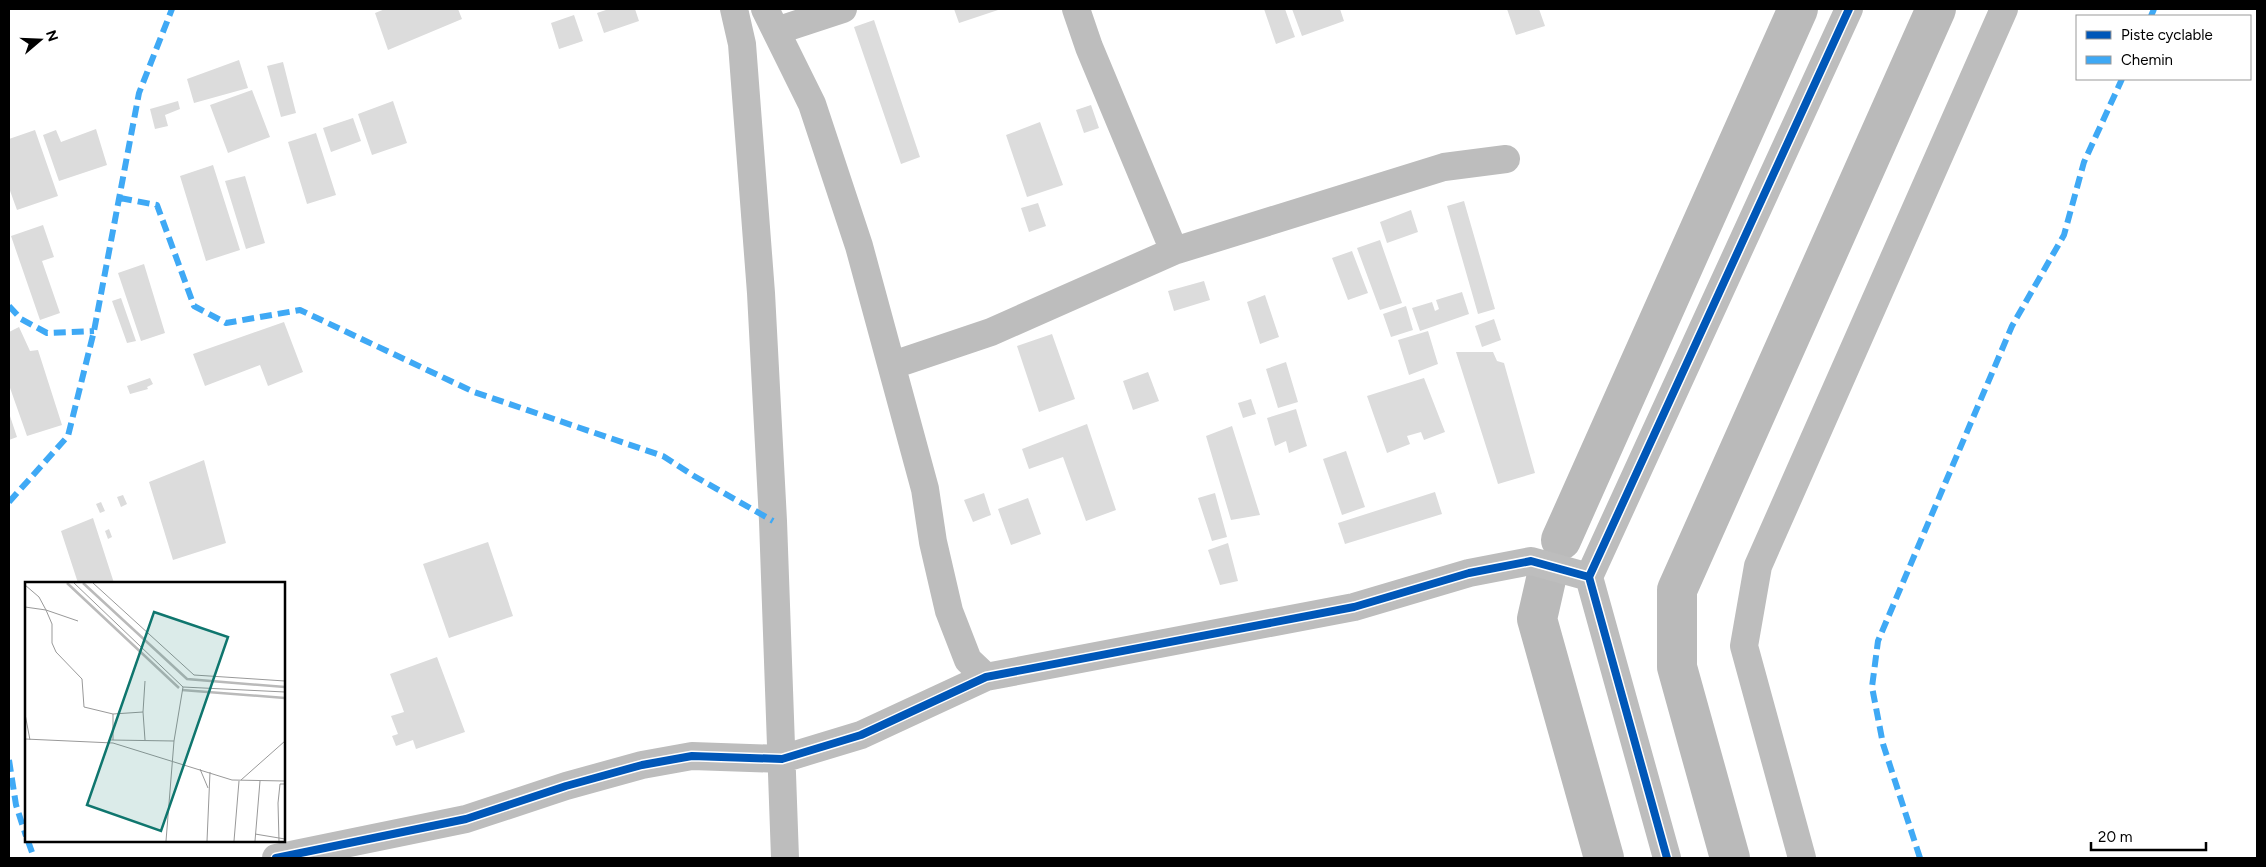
<svg xmlns="http://www.w3.org/2000/svg" width="2266" height="867" font-family="Figtree,sans-serif">
<style>
.lines{fill:none;stroke-linecap:round;stroke-linejoin:round}
.canal{stroke:#bababa;stroke-width:40}
.building{fill:#dcdcdc}
.minor{stroke:#bdbdbd;stroke-width:28}
.quiet{stroke:#3fa9f5;stroke-width:6;stroke-dasharray:12 6;stroke-linecap:butt}
.cycleway-casing{stroke:#fff;stroke-width:11}
.cycleway{stroke:#0057b8;stroke-width:8}
.inset-river{fill:none;stroke:#bababa;stroke-width:2.5}
.inset-road{fill:none;stroke:#999;stroke-width:1}
.view{fill:#0f766e;fill-opacity:0.15;stroke:#0f766e;stroke-width:2.5}
.inset-edge{fill:none;stroke:#000;stroke-width:2.5}
</style>
<rect width="100%" height="100%" fill="#fff"/>
<g class="lines">
<path class="canal" d="M 1561,540 L 1798,9
M 1547,575 L 1537,619 L 1604,858
M 1730,858 L 1677,667 L 1677,590 L 1936,9"/>
</g>
<path class="building" d="M 385,9 L 458,9 L 462,19 L 388,50 L 375,13 Z
M 609,9 L 635,9 L 639,21 L 604,33 L 597,13 Z
M 954,9 L 1001,9 L 959,23 Z
M 1264,9 L 1285,9 L 1295,37 L 1276,44 Z
M 1292,9 L 1340,9 L 1344,21 L 1302,36 Z
M 1507,9 L 1539,9 L 1545,26 L 1516,35 Z
M 574,15 L 583,41 L 559,49 L 551,23 Z
M 874,20 L 920,157 L 901,164 L 854,27 Z
M 239,60 L 248,88 L 194,103 L 187,79 Z
M 283,62 L 296,113 L 281,117 L 267,66 Z
M 252,90 L 270,137 L 228,153 L 210,105 Z
M 178,101 L 180,109 L 165,115 L 168,126 L 155,129 L 150,109 Z
M 393,101 L 407,143 L 372,155 L 358,114 Z
M 1091,105 L 1099,128 L 1084,133 L 1076,110 Z
M 353,118 L 361,141 L 331,152 L 323,128 Z
M 1040,122 L 1063,185 L 1027,197 L 1006,135 Z
M 96,129 L 107,165 L 59,181 L 43,135 L 56,130 L 61,142 Z
M 35,130 L 58,196 L 17,210 L 9,188 L 9,139 Z
M 316,133 L 336,195 L 307,204 L 288,142 Z
M 213,165 L 240,250 L 206,261 L 180,176 Z
M 245,176 L 265,243 L 246,249 L 225,181 Z
M 1464,201 L 1495,309 L 1478,314 L 1447,206 Z
M 1038,203 L 1046,226 L 1029,232 L 1021,208 Z
M 1411,210 L 1418,232 L 1387,243 L 1380,222 Z
M 43,225 L 54,257 L 42,261 L 60,313 L 40,320 L 11,236 Z
M 1380,240 L 1402,303 L 1380,310 L 1357,248 Z
M 1352,251 L 1368,293 L 1348,300 L 1332,258 Z
M 144,264 L 165,333 L 141,341 L 118,273 Z
M 1204,281 L 1210,300 L 1174,311 L 1168,291 Z
M 1462,292 L 1469,314 L 1420,331 L 1412,308 L 1432,302 L 1435,311 L 1439,309 L 1436,300 Z
M 1265,295 L 1279,337 L 1260,344 L 1247,302 Z
M 121,298 L 136,341 L 127,343 L 112,301 Z
M 1406,306 L 1413,330 L 1391,337 L 1383,314 Z
M 1494,319 L 1501,340 L 1482,347 L 1475,326 Z
M 284,322 L 303,372 L 268,386 L 260,365 L 205,386 L 193,354 Z
M 19,327 L 30,351 L 38,350 L 62,425 L 27,436 L 9,385 L 9,332 Z
M 1428,331 L 1438,364 L 1409,375 L 1398,340 Z
M 1052,334 L 1075,399 L 1039,412 L 1017,346 Z
M 1456,352 L 1493,352 L 1497,361 L 1504,363 L 1535,473 L 1498,484 Z
M 1286,362 L 1298,402 L 1278,408 L 1266,369 Z
M 1148,372 L 1159,401 L 1133,410 L 1123,381 Z
M 150,378 L 153,384 L 147,387 L 148,389 L 130,394 L 127,386 Z
M 1424,378 L 1445,432 L 1424,440 L 1421,432 L 1407,436 L 1410,444 L 1387,453 L 1367,396 Z
M 1251,399 L 1256,414 L 1243,418 L 1238,403 Z
M 1296,409 L 1307,446 L 1289,453 L 1286,441 L 1275,446 L 1267,418 Z
M 9,413 L 17,437 L 9,440 Z
M 1087,424 L 1116,510 L 1086,521 L 1063,457 L 1029,469 L 1022,449 Z
M 1232,426 L 1260,515 L 1231,520 L 1206,436 Z
M 1346,451 L 1365,507 L 1342,515 L 1323,459 Z
M 204,460 L 226,543 L 173,560 L 149,482 Z
M 1435,492 L 1442,514 L 1345,544 L 1338,523 Z
M 984,493 L 991,515 L 973,522 L 964,500 Z
M 1215,493 L 1227,537 L 1212,541 L 1198,498 Z
M 123,495 L 127,504 L 121,507 L 117,497 Z
M 1028,498 L 1041,534 L 1011,545 L 998,509 Z
M 101,502 L 105,511 L 100,513 L 96,504 Z
M 93,518 L 114,583 L 78,583 L 61,531 Z
M 109,529 L 112,537 L 108,539 L 105,531 Z
M 488,542 L 513,616 L 449,638 L 423,564 Z
M 1228,543 L 1238,581 L 1220,585 L 1208,550 Z
M 437,657 L 465,732 L 416,749 L 413,740 L 396,746 L 392,736 L 398,734 L 391,716 L 404,712 L 390,674 Z"/>
<g class="lines">
<path class="minor" d="M 734,9 L 742,44 L 761,293 L 773,521 L 785,858
M 765,9 L 812,104 L 859,246 L 925,489 L 933,542 L 949,611 L 968,660 L 986,677
M 1076,9 L 1089,47 L 1174,251 L 1444,167 L 1506,159
M 776,31 L 843,9
M 893,365 L 991,332 L 1174,251
M 276,858 L 466,819 L 566,786 L 642,765 L 692,756 L 782,759 L 861,735 L 986,677 L 1354,607 L 1469,573 L 1531,561 L 1589,577
M 1667,858 L 1589,577 L 1849,9
M 1802,858 L 1744,646 L 1758,566 L 2004,9"/>
<path class="quiet" d="M 2151,16 L 2154,9
M 120,198 L 157,205 L 194,306 L 226,323 L 300,310 L 474,392 L 663,456 L 694,476 L 773,521
M 9,306 L 21,319 L 47,333 L 94,331
M 9,502 L 68,436 L 94,331 L 139,93 L 172,9
M 9,760 L 16,805 L 26,836
M 28,841 L 34,858
M 1920,858 L 1883,744 L 1872,687 L 1878,641 L 2012,326 L 2064,235 L 2084,162 L 2122,79"/>
<defs>
<path id="cycleway" d="M 276,858 L 466,819 L 566,786 L 642,765 L 692,756 L 782,759 L 861,735 L 986,677 L 1354,607 L 1469,573 L 1531,561 L 1589,577
M 1667,858 L 1589,577 L 1849,9"/>
</defs>
<use href="#cycleway" class="cycleway-casing"/>
<use href="#cycleway" class="cycleway"/>
</g>
<g transform="translate(25 582)">
<rect width="260" height="260" fill="#fff"/>
<path class="inset-river" d="M 42,1 L 154,106M 58,1 L 162,97 L 260,105M 157,108 L 260,116"/>
<path class="inset-road" d="M 49,1 L 158,105 L 260,110M 68,1 L 169,93 L 260,99M 0,3 L 14,15 L 21,28 L 53,39M 0,25 L 21,28 L 27,42 L 27,61 L 31,70 L 57,97 L 59,125 L 88,132 L 88,158M 118,130 L 120,158M 0,132 L 5,158M 88,132 L 118,130 L 120,99M 0,157 L 88,161 L 207,198 L 260,199M 86,158 L 149,159M 175,187 L 183,206M 216,198 L 260,159M 230,252 L 260,257M 141,259 L 149,159 L 158,105M 182,259 L 185,190M 209,259 L 214,199M 230,259 L 235,199M 254,259 L 253,221 L 255,202 L 260,202"/>
<path class="view" d="M 129,30 L 203,55 L 136,249 L 62,223 Z"/>
<rect width="260" height="260" class="inset-edge"/>
</g>
<rect width="2266" height="867" fill="none" stroke="#000000" stroke-width="20"/>
<rect x="2076" y="15" width="175" height="65" fill="#ffffff" stroke="#999999"/>
<rect x="2086" y="31" width="25" height="8" fill="#0057b8" stroke="#999999"/>
<text x="2121" y="40" font-size="15" fill="#000000">Piste cyclable</text>
<rect x="2086" y="56" width="25" height="8" fill="#3fa9f5" stroke="#999999"/>
<text x="2121" y="65" font-size="15" fill="#000000">Chemin</text>
<g transform="translate(40 40) rotate(71)" stroke="#ffffff" stroke-width="4" paint-order="stroke">
<path d="M0-4L9 19L0 12L-9 19Z" fill="#000000"/>
<text y="-8" font-size="14" font-weight="bold" text-anchor="middle" fill="#000000">N</text>
</g>
<path d="M2091 842v8h115v-8" fill="none" stroke="#000000" stroke-width="2.5"/>
<text x="2098" y="842" font-size="15" fill="#000000" stroke="#ffffff" stroke-width="4" paint-order="stroke">20 m</text>
</svg>
